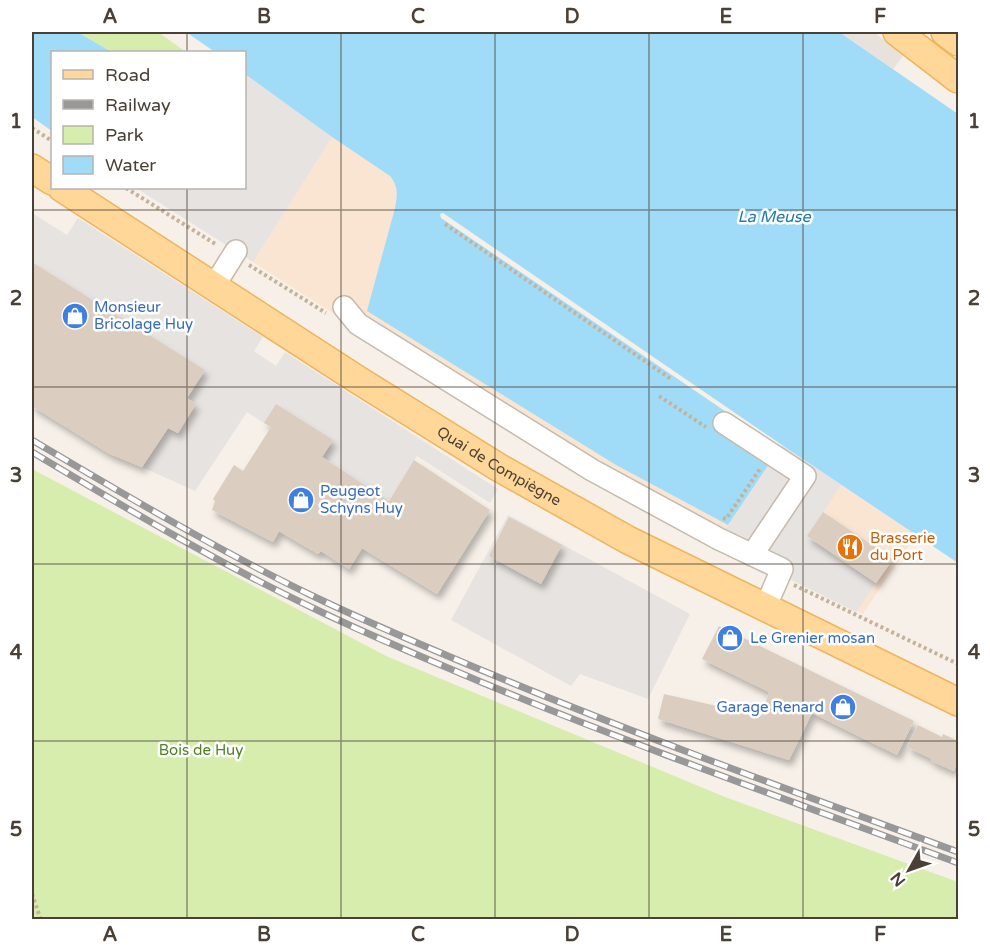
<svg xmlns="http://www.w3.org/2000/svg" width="990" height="951" font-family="'Varela Round',sans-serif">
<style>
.commercial{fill:#f9e5d2}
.industrial{fill:#e8e2dd}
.green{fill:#d7edae}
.parking{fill:#e7e3e0}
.water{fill:#a0dcf7}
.building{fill:#dbcec0;filter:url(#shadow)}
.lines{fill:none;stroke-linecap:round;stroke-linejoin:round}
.minor-casing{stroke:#c5baad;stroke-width:24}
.major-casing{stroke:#efb45d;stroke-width:30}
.path{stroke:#c5b29a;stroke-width:4;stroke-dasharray:3 3;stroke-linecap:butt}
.minor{stroke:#fff;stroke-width:21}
.major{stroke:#ffd798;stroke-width:27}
.rail-casing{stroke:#989898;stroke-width:7}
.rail{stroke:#fff;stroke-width:4.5;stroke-dasharray:14;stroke-linecap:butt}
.grid{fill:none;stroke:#4a4036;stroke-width:1.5;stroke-opacity:0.55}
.labels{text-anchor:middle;stroke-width:5;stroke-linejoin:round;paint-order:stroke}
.shop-label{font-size:15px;fill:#366cbe;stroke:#fff;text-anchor:start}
.street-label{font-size:15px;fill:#4a4036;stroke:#fff}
.food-label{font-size:15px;fill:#c56008;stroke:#fff;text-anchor:start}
.park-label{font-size:15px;fill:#508223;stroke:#fff}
.water-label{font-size:16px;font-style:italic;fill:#217ba7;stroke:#fff}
.neatline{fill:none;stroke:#4a4036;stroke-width:2}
.grid-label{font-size:20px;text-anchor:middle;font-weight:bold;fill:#4a4036}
</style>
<defs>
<filter id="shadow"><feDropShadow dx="3.5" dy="6" stdDeviation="3" flood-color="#0004"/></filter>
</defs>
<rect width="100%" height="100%" fill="#f6f0e8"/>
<path class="commercial" d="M 332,137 L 390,176 L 395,182 L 397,189 L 395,208 L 368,311 L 616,465 L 728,525 L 782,445 L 916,535 L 863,614 L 716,543 L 447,386 L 253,262 Z"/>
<path class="industrial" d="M 839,32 L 874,32 L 903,56 L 893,69 Z"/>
<path class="green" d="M 77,32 L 158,32 L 186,52 L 112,52 Z
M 32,469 L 386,656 L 725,797 L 958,882 L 958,919 L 32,919 Z"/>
<path class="parking" d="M 245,74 L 332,137 L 253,262 L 136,188 L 244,188 Z
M 32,213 L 67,235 L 78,218 L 263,337 L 254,351 L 276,366 L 285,352 L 498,489 L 490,503 L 417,456 L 389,501 L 322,457 L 332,441 L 264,423 L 247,412 L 195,491 L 142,467 L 168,428 L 178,433 L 195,404 L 187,398 L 204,370 L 32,262 Z
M 782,445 L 841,485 L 808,536 L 876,583 L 856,612 L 716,543 Z
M 508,515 L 690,614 L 648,699 L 580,674 L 571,686 L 451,620 Z"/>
<path class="water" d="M 32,32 L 77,32 L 112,52 L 52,52 L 52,131 L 32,117 Z
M 186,32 L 839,32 L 958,114 L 958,563 L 782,445 L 443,213 L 440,214 L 441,218 L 741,422 L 769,464 L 728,525 L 616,465 L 367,311 L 395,208 C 397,195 399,187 390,176 L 332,137 L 245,74 L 244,52 L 215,52 Z"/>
<path class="building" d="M 32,262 L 205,370 L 187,398 L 196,404 L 178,433 L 168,428 L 142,467 L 110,454 L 32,406 Z
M 276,404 L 333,440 L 322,457 L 389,501 L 414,460 L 490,510 L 437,594 L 362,548 L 349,569 L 321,551 L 318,554 L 279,531 L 273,542 L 212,510 L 215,501 L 213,499 L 234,465 L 243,471 L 271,427 L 264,423 Z
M 823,512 L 893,559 L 876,583 L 807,536 Z
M 509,517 L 562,545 L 541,584 L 489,556 Z
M 719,626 L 914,721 L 897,755 L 812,713 L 789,760 L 658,719 L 664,694 L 761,716 L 769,692 L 702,659 Z
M 918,725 L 942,737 L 943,734 L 958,741 L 958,761 L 954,771 L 931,761 L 932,759 L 907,747 Z"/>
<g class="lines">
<defs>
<path id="minor" d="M 214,286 L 236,251
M 344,307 L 358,324 L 592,470 L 719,539 L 782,569 L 765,608
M 724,423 L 805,476 L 752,555"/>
<g id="major">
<path d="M 897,32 L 958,79"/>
<path d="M 945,32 L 958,42"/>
<path d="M 32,168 L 52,181"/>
<path id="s1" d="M 62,188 L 355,378 L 498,467 L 628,540 L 958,702"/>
</g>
</defs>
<use href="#minor" class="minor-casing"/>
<use href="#major" class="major-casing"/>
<path class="path" d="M 32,128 L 52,141
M 126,188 L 217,245
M 445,224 L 671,379
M 249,265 L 326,313
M 659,396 L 706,427
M 723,518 L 726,519 L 760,469
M 794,585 L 958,664
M 32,894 L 41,920"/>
<use href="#minor" class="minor"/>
<use href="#major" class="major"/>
<defs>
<path id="rail" d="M 32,440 C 125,495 219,551 317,598 C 373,625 429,648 486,672 C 642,737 800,794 958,852
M 32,452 C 124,507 216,562 313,608 C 368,635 425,658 481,682 C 638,747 799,804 958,863"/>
</defs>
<use href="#rail" class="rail-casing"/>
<use href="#rail" class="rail"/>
</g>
<path class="grid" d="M 187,32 L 187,52M 341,32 L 341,920M 495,32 L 495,920M 649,32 L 649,920M 803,32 L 803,920M 187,188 L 187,920M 32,210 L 958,210M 32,387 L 958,387M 32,564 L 958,564M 32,741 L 958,741"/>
<defs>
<symbol id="shop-disc" viewBox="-11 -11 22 22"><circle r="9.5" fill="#3f7fe0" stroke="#fff"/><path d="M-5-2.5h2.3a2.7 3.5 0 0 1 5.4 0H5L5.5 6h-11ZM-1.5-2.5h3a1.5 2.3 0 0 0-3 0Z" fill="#fff"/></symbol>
<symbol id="restaurant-disc" viewBox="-11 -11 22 22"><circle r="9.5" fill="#e8710a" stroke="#fff"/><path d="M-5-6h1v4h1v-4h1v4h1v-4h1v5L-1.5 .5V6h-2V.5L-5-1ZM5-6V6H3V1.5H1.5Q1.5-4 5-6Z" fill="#fff"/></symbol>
</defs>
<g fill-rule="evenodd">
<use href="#shop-disc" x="60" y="301" width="30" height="30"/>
<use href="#shop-disc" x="286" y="485" width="30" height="30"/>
<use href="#restaurant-disc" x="835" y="532" width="30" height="30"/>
<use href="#shop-disc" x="715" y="623" width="30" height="30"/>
<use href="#shop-disc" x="828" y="692" width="30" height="30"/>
</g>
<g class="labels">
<g class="shop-label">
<text x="94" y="312">Monsieur<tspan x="94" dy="17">Bricolage Huy</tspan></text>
<text x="320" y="496">Peugeot<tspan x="320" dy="17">Schyns Huy</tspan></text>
<text x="750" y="643">Le Grenier mosan</text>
<text x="824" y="712" text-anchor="end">Garage Renard</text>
</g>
<g class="street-label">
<text dy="5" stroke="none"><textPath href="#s1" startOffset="518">Quai de Compiègne</textPath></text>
</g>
<g class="food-label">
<text x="870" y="543">Brasserie<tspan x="870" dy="17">du Port</tspan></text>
</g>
<g class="park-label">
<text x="201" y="755">Bois de Huy</text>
</g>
<g class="water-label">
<text x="774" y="222">La Meuse</text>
</g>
</g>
<rect width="990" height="951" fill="none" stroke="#ffffff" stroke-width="66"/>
<rect x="51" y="51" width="195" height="138" fill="#ffffff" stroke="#b7b3af" stroke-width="1.5"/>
<rect x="63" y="70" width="30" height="9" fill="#ffd798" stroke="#b7b3af" stroke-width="1.5"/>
<text x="105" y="81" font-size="18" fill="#4a4036">Road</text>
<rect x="63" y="100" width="30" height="9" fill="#989898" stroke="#b7b3af" stroke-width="1.5"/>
<text x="105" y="111" font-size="18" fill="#4a4036">Railway</text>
<rect x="63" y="126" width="30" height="18" fill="#d7edae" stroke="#b7b3af" stroke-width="1.5"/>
<text x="105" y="141" font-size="18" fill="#4a4036">Park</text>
<rect x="63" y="156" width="30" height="18" fill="#a0dcf7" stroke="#b7b3af" stroke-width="1.5"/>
<text x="105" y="171" font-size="18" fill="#4a4036">Water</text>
<g transform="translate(909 870) rotate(230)" stroke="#ffffff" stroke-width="4.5" paint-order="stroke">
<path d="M0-4.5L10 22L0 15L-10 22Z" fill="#4a4036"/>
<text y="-9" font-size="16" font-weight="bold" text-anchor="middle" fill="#4a4036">N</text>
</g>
<rect x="33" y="33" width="924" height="885" class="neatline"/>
<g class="grid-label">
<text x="110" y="23">A</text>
<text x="264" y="23">B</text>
<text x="418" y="23">C</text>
<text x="572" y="23">D</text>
<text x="726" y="23">E</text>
<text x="880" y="23">F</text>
<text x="16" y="128">1</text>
<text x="974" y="128">1</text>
<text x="16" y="305">2</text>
<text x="974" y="305">2</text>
<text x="16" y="482">3</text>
<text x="974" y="482">3</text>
<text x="16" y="659">4</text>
<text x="974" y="659">4</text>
<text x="16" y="836">5</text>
<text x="974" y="836">5</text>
<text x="110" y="941">A</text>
<text x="264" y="941">B</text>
<text x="418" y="941">C</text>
<text x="572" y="941">D</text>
<text x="726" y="941">E</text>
<text x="880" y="941">F</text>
</g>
</svg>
